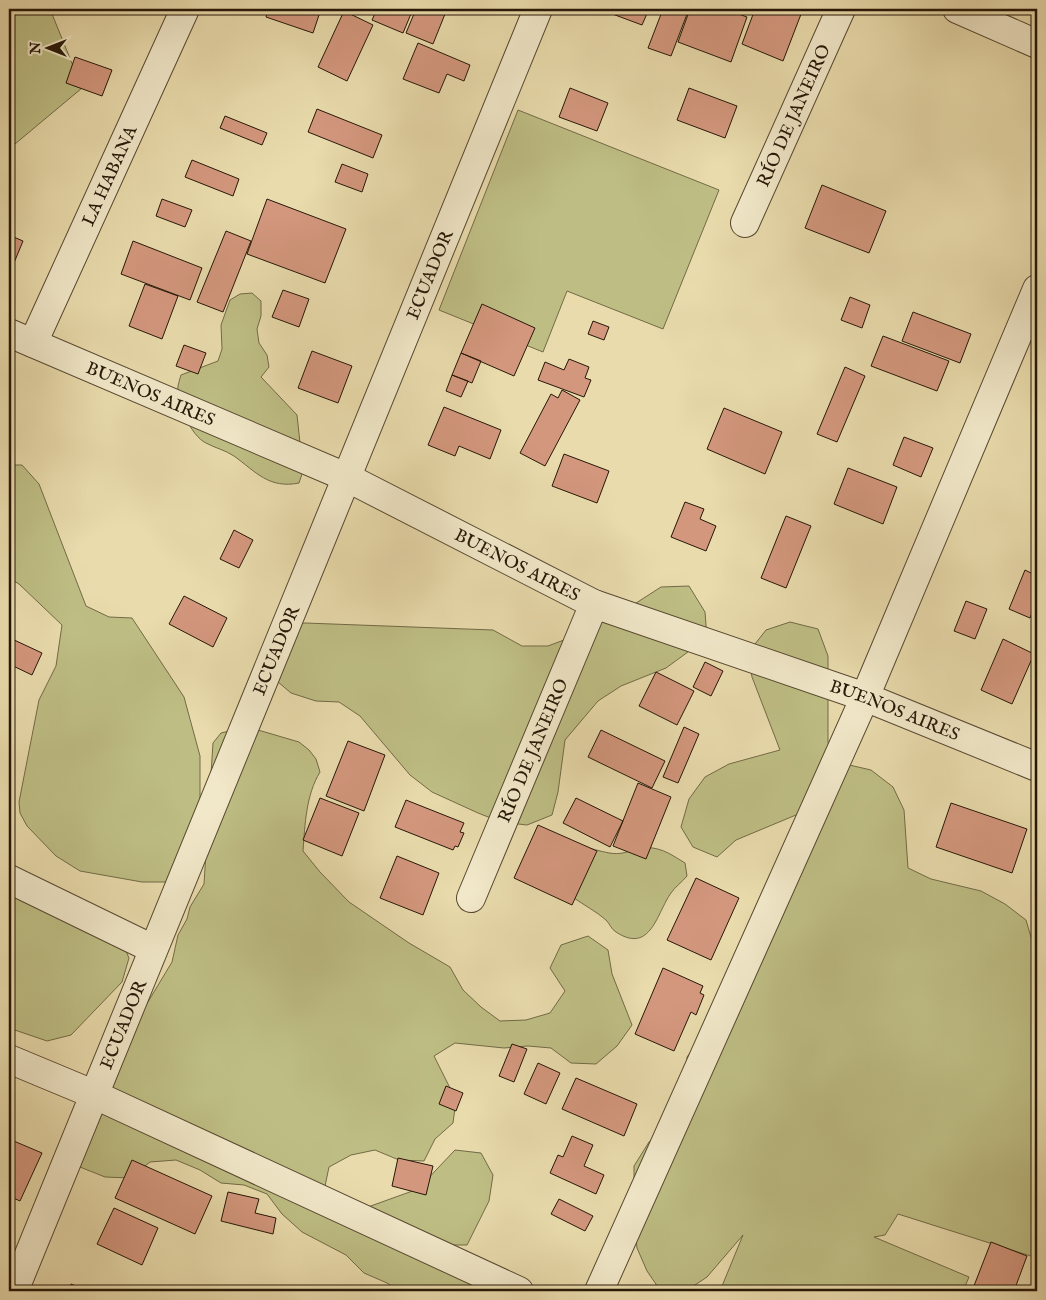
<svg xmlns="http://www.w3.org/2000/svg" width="1046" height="1300" font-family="'IM FELL English',serif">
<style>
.green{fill:#bebe84;stroke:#726a46}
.building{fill:#d3977d;stroke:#261707}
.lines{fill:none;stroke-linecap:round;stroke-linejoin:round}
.street-casing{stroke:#574830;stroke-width:30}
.street{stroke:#f1e8c9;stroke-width:28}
.labels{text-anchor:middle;stroke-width:4;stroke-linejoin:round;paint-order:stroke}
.street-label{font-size:18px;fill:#261707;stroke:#f1e8c9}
</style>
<rect width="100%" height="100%" fill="#e9dbac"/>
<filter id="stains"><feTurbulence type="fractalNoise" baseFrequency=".004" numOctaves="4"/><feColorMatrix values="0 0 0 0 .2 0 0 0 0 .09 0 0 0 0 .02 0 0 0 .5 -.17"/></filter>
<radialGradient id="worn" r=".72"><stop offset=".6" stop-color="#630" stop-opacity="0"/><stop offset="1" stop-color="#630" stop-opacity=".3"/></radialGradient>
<path class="green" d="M 9,9 L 50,9 L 82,88 L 9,149 Z
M 518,110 L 719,190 L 663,329 L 567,291 L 543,352 L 439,310 Z
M 252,293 L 261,301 L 261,316 L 257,329 L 259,343 L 267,355 L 269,367 L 261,377 L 297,415 L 303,471 L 299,483 C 269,489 256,472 234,456 C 225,450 215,448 206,443 C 191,436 176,402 178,386 C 179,382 180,378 181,375 L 218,361 L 222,349 L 221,325 L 230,300 L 240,294 Z
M 9,465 L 22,465 L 39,484 L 86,606 L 109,617 L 132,618 L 184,697 L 200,756 L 200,854 L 170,882 L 142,882 L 80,871 L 56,856 L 27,826 L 20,813 L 19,802 L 39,700 L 56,666 L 62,625 L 19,584 L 9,578 Z
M 689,586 L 705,612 L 707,638 L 666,668 L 621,686 L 598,701 L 565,740 L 558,792 L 552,815 L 527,825 L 501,822 L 478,813 L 432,792 L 410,775 L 360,716 L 339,702 L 316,701 L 291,693 L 271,676 L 280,626 L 305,623 L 493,630 L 522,646 L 548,646 L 572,637 L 619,614 L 661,587 Z
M 790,622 L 818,629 L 828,656 L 828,743 L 845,764 L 871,770 L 893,787 L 904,810 L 908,868 L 931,879 L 981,891 L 1005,904 L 1026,920 L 1037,958 L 1037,1258 L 898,1214 L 885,1235 L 874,1237 L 969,1277 L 963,1291 L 720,1291 L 743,1235 L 707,1277 L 686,1291 L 660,1290 L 647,1271 L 637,1248 L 634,1223 L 634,1166 L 649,1142 L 689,1105 L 687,1057 L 735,993 L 808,810 L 736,840 L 717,857 L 693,847 L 681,827 L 689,799 L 705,777 L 729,764 L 780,750 L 752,677 L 748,653 L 766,630 Z
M 234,730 L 258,730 L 299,742 L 309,750 L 316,759 L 320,772 C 306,795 305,824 303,851 L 320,872 L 349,902 L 409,943 L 450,967 L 463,990 L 481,1007 L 500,1021 L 526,1020 L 550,1013 L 565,991 L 550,968 L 561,945 L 588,936 L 608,950 L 612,974 L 632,1025 L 617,1046 L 596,1064 L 571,1063 L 551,1048 L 528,1046 L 504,1048 L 455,1043 L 434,1056 L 456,1100 L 453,1123 L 435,1139 L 424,1161 L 399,1160 L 375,1150 L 351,1155 L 329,1167 L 324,1191 L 368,1207 L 418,1189 L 455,1150 L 481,1153 L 493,1175 L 489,1201 L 467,1245 L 441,1245 L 511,1291 L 399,1291 L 387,1283 L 364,1273 L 346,1255 L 302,1232 L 282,1214 L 267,1194 L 244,1185 L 221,1183 L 200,1170 L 176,1160 L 150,1162 L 130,1178 L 105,1177 L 80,1167 L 77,1141 L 110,1065 L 172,962 L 178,935 L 187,919 L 190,907 L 204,884 L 213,743 L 221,733 Z
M 638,847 C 661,847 667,852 685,863 L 687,876 C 682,882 675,887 671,893 C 657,912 651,955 616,932 C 611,929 610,924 606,920 C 597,912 584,905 574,898 L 588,848 C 610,853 618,858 638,847 Z
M 9,883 L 119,935 L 129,958 L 122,982 L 71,1035 L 47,1041 L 9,1028 Z"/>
<path class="building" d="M 268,9 L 321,9 L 313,33 L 266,17 Z
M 377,9 L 413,9 L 403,33 L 372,20 Z
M 416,9 L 447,9 L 433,44 L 406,33 Z
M 599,9 L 649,9 L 642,25 Z
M 663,9 L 689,9 L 671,56 L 648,48 Z
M 690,9 L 737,9 L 736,13 L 747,17 L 731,62 L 678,42 Z
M 755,9 L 803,9 L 783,61 L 742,44 Z
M 344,11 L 373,25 L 347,81 L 318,67 Z
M 418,43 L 470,65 L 464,81 L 447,74 L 439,93 L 403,79 Z
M 75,57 L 112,70 L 102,96 L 66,83 Z
M 570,88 L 608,103 L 597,131 L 559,117 Z
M 689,88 L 737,106 L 725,138 L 677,120 Z
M 317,109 L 382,135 L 373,158 L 308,132 Z
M 225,116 L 267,133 L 262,145 L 220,128 Z
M 192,160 L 239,179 L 233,196 L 185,177 Z
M 342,164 L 368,174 L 362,192 L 335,182 Z
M 822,185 L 886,211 L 869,253 L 805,228 Z
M 162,199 L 192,210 L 185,227 L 156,216 Z
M 267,199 L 346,229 L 325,283 L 247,254 Z
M 226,231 L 251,241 L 223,312 L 197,302 Z
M 9,235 L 23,241 L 9,275 Z
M 133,241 L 202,268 L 190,300 L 121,274 Z
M 145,284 L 178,296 L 162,339 L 129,326 Z
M 283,290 L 309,299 L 299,327 L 272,317 Z
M 850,297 L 870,305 L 862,328 L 841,320 Z
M 482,304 L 535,328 L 514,376 L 461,353 Z
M 913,312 L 971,334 L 960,363 L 902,341 Z
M 593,321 L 609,327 L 604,340 L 588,334 Z
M 883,336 L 949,361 L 937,391 L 871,366 Z
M 184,345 L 206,353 L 198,374 L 176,366 Z
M 312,351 L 352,366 L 338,403 L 298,388 Z
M 461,353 L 481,361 L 472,383 L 452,375 Z
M 569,359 L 589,367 L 585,378 L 591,380 L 584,397 L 538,380 L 545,362 L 564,370 Z
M 845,367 L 865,376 L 837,442 L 817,434 Z
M 452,375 L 468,381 L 461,397 L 446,391 Z
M 562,390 L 580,400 L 545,466 L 520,453 L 551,394 L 558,398 Z
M 444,407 L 501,430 L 490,459 L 459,446 L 455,456 L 428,445 Z
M 724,408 L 782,432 L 765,474 L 707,449 Z
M 904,437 L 933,448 L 921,477 L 893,465 Z
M 564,454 L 609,471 L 597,503 L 552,486 Z
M 848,468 L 897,487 L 883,524 L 834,504 Z
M 685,502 L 704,509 L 700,519 L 716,526 L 706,551 L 671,537 Z
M 786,516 L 811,526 L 786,588 L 761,578 Z
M 234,530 L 253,540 L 239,568 L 220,559 Z
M 1025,570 L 1037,576 L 1037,600 L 1030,618 L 1009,609 Z
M 184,596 L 227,618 L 213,647 L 169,624 Z
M 966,601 L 987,609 L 975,639 L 954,631 Z
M 12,639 L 42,653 L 32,675 L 9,664 L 9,646 Z
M 1003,639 L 1034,654 L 1012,704 L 981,690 Z
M 705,662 L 723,671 L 711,696 L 693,687 Z
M 656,672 L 694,691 L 677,725 L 639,706 Z
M 684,727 L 699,734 L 678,783 L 663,777 Z
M 601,730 L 665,761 L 652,788 L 588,757 Z
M 348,741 L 385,755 L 364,811 L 326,796 Z
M 638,783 L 671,797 L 646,859 L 613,846 Z
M 320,798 L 359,813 L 342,856 L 303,840 Z
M 576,798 L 623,821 L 610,847 L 563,823 Z
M 406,800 L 464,823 L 460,832 L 464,833 L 458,847 L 455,846 L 453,850 L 395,827 Z
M 951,803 L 1027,829 L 1012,873 L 936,847 Z
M 538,825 L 597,851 L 572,905 L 514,878 Z
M 397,856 L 439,873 L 423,915 L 380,898 Z
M 696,878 L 739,898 L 711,960 L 667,940 Z
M 663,968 L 703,986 L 700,993 L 704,995 L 696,1015 L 691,1012 L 674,1051 L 635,1034 Z
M 512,1044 L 527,1049 L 514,1082 L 499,1076 Z
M 538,1063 L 560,1073 L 546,1104 L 524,1094 Z
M 576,1078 L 637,1104 L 624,1136 L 562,1109 Z
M 446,1086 L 463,1093 L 456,1111 L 439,1104 Z
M 572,1136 L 593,1145 L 584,1166 L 604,1175 L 596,1194 L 550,1173 L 558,1155 L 563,1157 Z
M 9,1139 L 42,1153 L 20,1201 L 9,1196 Z
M 398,1158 L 433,1166 L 426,1195 L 392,1186 Z
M 132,1160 L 212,1196 L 195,1234 L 115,1198 Z
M 228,1192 L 259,1199 L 255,1213 L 276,1218 L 273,1234 L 221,1221 Z
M 559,1199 L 593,1216 L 585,1231 L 551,1214 Z
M 114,1208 L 158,1228 L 142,1265 L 97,1244 Z
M 991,1242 L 1027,1256 L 1014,1291 L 972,1291 Z
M 71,1284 L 88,1291 L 68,1291 Z"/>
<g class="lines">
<defs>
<g id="street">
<path d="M 957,9 L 1037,44"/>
<path id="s1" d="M 745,223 L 841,9"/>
<path id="s2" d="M 9,333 L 346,477 L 594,604 L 865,697 L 1037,767"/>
<path id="s3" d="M 33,343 L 185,9"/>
<path d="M 9,879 L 153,949"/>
<path id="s4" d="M 471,898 L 594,604"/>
<path d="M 9,1059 L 93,1094 L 519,1291"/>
<path id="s5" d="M 14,1291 L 538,9"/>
<path d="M 599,1291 L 865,697 L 1037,289"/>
</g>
</defs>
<use href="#street" class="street-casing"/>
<use href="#street" class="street"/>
</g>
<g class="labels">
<g class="street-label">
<text dy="6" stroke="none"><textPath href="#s1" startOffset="118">RÍO DE JANEIRO</textPath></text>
<text dy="6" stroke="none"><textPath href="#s3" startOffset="184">LA HABANA</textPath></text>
<text dy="6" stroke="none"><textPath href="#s5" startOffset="1098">ECUADOR</textPath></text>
<text dy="6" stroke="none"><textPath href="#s2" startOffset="154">BUENOS AIRES</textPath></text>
<text dy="6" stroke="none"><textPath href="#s2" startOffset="559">BUENOS AIRES</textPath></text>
<text dy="6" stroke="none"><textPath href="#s5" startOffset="692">ECUADOR</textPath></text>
<text dy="6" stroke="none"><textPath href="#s2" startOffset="964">BUENOS AIRES</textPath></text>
<text dy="6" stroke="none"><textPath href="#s4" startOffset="160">RÍO DE JANEIRO</textPath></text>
<text dy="6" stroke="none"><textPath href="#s5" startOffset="288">ECUADOR</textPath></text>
</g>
</g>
<rect width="1046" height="1300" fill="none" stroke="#e9dbac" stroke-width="30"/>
<rect x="10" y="10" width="1026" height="1280" fill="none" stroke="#261707" stroke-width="2.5"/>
<rect x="15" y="15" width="1016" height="1270" fill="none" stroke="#261707"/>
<g transform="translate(48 48) rotate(270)" stroke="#f1e8c9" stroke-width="4" paint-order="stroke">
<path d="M0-4L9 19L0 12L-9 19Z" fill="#261707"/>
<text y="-8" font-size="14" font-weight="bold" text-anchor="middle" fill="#261707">N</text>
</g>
<rect width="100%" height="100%" filter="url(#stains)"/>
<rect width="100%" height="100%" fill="url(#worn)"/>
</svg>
